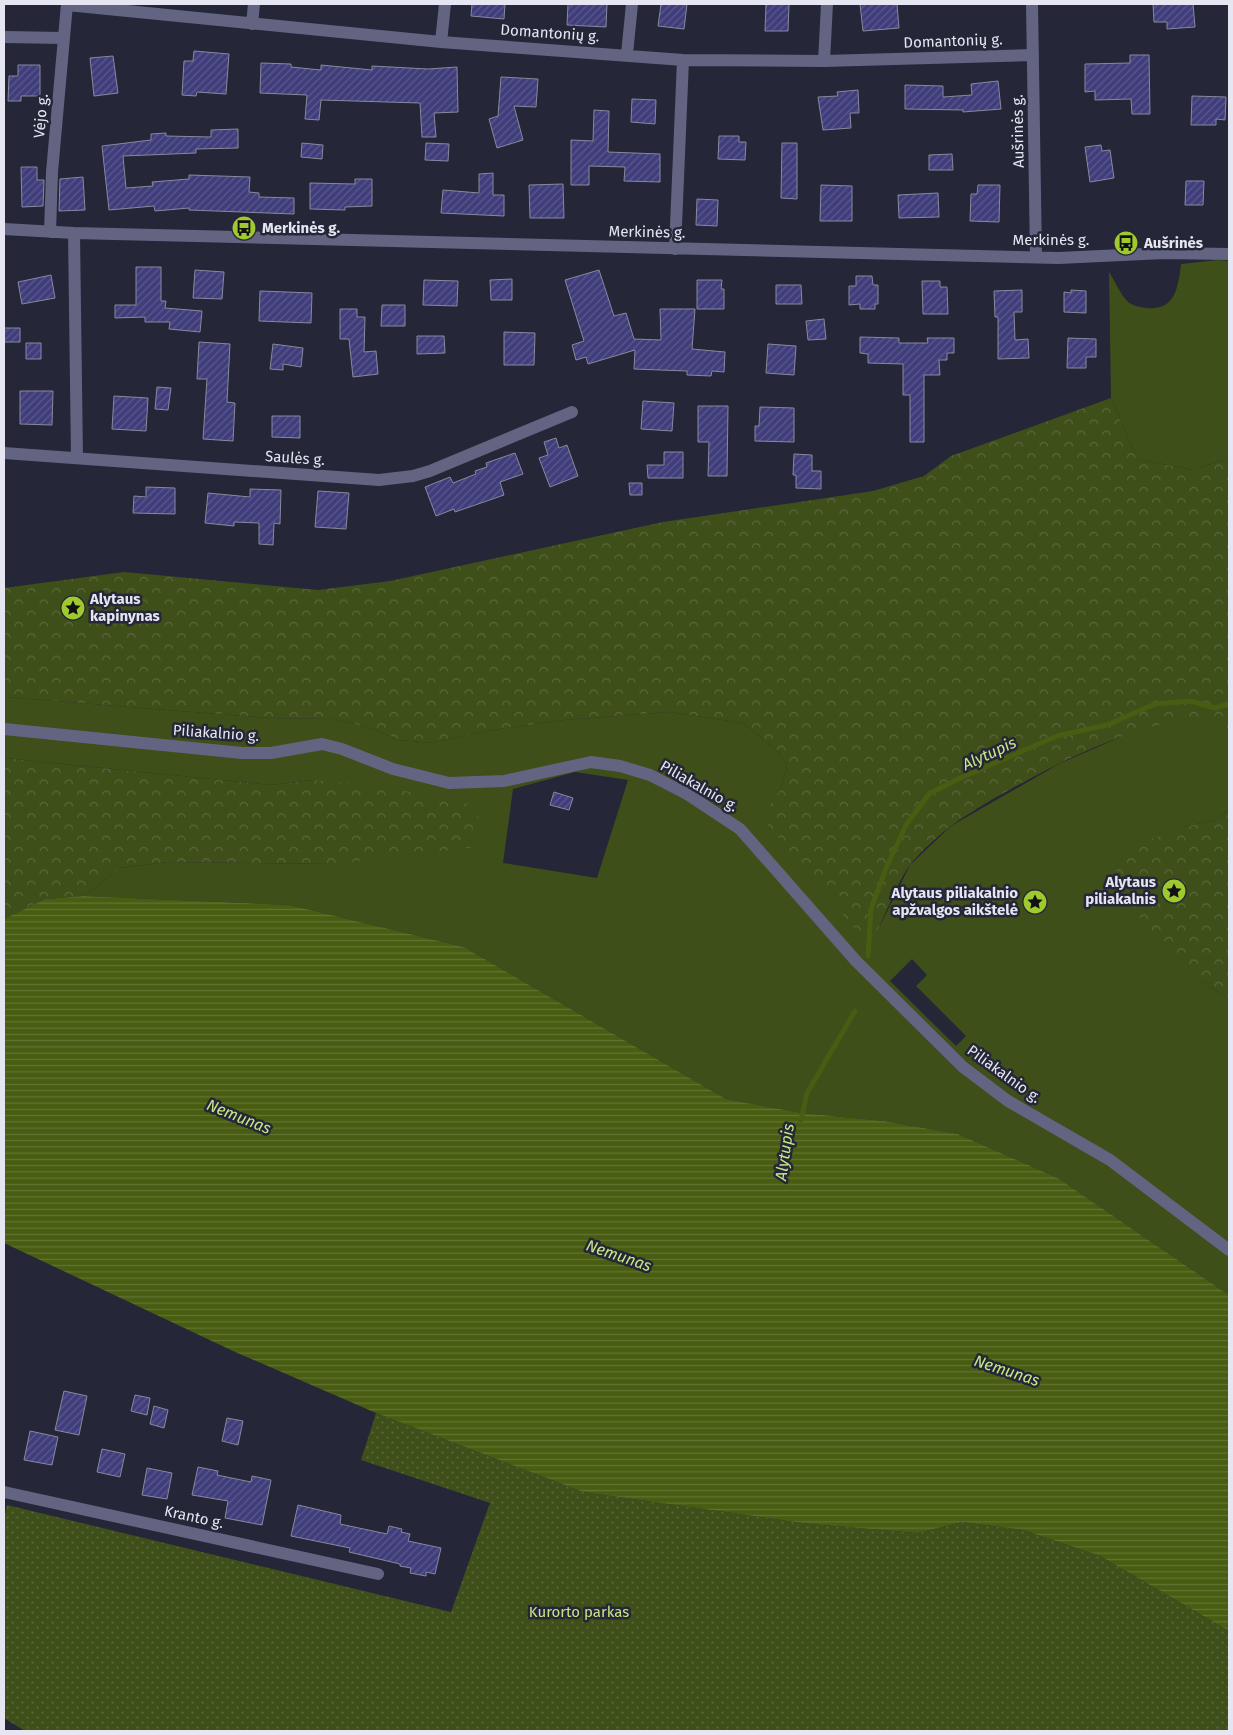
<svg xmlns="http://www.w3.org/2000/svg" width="1233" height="1735" font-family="'Fira Sans',sans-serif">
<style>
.grass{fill:#3e4f19;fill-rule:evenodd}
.forest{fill:url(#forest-crowns)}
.park{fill:url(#park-dots)}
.water{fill:url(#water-rules)}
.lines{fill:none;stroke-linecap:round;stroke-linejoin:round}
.stream{stroke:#485d11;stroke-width:5}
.building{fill:url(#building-hatch);stroke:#88899f}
.minor{stroke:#636481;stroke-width:12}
.labels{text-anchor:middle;stroke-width:5;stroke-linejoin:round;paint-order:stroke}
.street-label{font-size:15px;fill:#e5e6f2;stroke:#252637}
.poi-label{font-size:15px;font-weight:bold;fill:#e5e6f2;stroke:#252637;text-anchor:start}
.park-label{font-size:15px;fill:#c4e682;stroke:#252637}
.water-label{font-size:16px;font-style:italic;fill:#c7ea86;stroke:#252637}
</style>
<defs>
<pattern id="forest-crowns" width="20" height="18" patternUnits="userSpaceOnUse" patternTransform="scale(1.25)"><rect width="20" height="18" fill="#3e4f19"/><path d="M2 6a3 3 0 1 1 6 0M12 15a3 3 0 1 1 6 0" fill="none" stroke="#5a683b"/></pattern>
<pattern id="park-dots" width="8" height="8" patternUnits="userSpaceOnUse" patternTransform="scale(1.25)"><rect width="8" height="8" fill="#3e4f19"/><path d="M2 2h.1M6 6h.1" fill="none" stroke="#5a683b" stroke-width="1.8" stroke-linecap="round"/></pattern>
<pattern id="water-rules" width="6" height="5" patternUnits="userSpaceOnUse" patternTransform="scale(1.25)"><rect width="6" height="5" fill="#485d11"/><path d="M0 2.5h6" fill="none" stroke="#627434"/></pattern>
<pattern id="building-hatch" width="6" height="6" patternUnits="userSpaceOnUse" patternTransform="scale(1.25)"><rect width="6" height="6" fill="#403d7b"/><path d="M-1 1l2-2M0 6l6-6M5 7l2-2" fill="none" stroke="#5b598e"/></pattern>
</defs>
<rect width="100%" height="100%" fill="#252637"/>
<path class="grass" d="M 1218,260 L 1229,261 L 1229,458 L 1193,470 L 1137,459 L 1111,398 L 1109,272 C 1115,281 1120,294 1128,302 C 1133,306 1140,307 1146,308 C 1176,311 1178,287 1181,264 Z
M 4,697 L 270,718 L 334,719 L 374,729 L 398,740 L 432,743 L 486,731 L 564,720 L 669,712 L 743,723 L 779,752 L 787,767 L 780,790 L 762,817 L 878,930 L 910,865 L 951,826 L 1059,764 L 1143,727 L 1192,719 L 1209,721 L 1220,727 L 1228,738 L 1229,746 L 1229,810 L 1215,820 L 1183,827 L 1199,980 L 1229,998 L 1229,1295 L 1058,1178 L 958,1134 L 884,1121 L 802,1113 L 726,1099 L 464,947 L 290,905 L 84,896 L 120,868 L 167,862 L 333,864 L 311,780 L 271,785 L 4,758 ZM 575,772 L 628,780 L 597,878 L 503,863 L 513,789 ZM 912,959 L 927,975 L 916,986 L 966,1036 L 956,1046 L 890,981 Z"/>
<path class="forest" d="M 1111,398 L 1137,459 L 1193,470 L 1229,458 L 1229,746 C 1213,667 987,799 951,826 C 939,835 919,853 910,865 C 898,881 887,911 878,930 L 860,935 L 761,817 L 780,790 L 787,767 L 779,752 L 743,723 L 669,712 L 564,720 L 486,731 L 432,743 L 398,740 L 374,729 L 334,719 L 270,718 L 4,697 L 4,588 L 124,572 L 318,590 L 390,581 L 663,522 L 873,491 L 924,476 L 951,456 Z
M 4,758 L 271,785 L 311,780 L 380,786 L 469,804 L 480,820 L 475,847 L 333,864 L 167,862 L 120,868 L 84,896 L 45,899 L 4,919 Z
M 1229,810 L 1229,998 L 1199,980 L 1155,940 L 1119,886 L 1116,873 L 1120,857 L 1133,846 L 1183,827 L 1215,820 Z"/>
<path class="park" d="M 376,1413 L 583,1492 L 810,1524 L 918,1533 L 962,1522 L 1023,1530 L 1100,1556 L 1229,1631 L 1229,1731 L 25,1731 L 4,1718 L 4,1518 L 7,1505 L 451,1612 L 490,1503 L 361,1460 Z"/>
<path class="water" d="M 84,896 L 290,905 L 464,947 L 726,1099 L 802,1113 L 884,1121 L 958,1134 L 1058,1178 L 1229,1295 L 1229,1631 L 1100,1556 L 1023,1530 L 962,1522 L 918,1533 L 810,1524 L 583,1492 L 376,1413 L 233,1351 L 4,1243 L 4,919 L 45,899 Z"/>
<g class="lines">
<path class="stream" d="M 868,956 L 871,909 L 886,868 L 906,825 L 929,794 L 958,779 L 1057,736 L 1107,725 L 1155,704 L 1191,701 L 1215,708 L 1229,704
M 801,1120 L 807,1093 L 855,1011"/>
</g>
<path class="building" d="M 472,4 L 505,4 L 504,19 L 471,16 Z
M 568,4 L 607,4 L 606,27 L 567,25 Z
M 661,4 L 687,4 L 684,29 L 658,26 Z
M 766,4 L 789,4 L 788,31 L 765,31 Z
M 860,4 L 897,4 L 899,28 L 863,31 Z
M 1153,4 L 1193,4 L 1195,27 L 1167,29 L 1167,22 L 1154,22 Z
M 194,51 L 229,54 L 226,94 L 197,92 L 196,96 L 182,95 L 184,61 L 193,61 Z
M 1130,55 L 1149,55 L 1150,114 L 1132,114 L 1131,99 L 1095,100 L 1095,91 L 1085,92 L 1085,64 L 1130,63 Z
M 113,56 L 118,93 L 94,96 L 90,58 Z
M 261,63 L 291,64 L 291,67 L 321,70 L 321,65 L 372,70 L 372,66 L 428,69 L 457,67 L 458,112 L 434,113 L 436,137 L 422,137 L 420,103 L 321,100 L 319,120 L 305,119 L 307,95 L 260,93 Z
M 18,65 L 40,65 L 40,96 L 21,96 L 21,101 L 8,101 L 9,76 L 18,76 Z
M 501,77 L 538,79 L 536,107 L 514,106 L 523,140 L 497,148 L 489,119 L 498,116 Z
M 998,81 L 1001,109 L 963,112 L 963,110 L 905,109 L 905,85 L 943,86 L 943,97 L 972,95 L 971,84 Z
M 858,90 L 859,113 L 850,113 L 851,128 L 823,130 L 818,97 L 838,96 L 837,92 Z
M 1192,96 L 1226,97 L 1225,120 L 1216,119 L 1216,125 L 1191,125 Z
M 632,99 L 656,100 L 655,124 L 631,122 Z
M 594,110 L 609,111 L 608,152 L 660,154 L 660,182 L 624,181 L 625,167 L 589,166 L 589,185 L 571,185 L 571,140 L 593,141 Z
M 238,129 L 238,148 L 196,149 L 196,153 L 123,156 L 126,188 L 153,186 L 152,182 L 189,179 L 189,175 L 250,177 L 249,192 L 259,193 L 259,197 L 294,198 L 294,214 L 189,210 L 189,208 L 155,211 L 154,206 L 109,210 L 102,146 L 151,140 L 151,134 L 166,133 L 166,136 L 211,137 L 211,130 Z
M 719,136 L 739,136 L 739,142 L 746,142 L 745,160 L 718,159 Z
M 302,143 L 323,145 L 322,159 L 301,157 Z
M 426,143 L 449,144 L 448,161 L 425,160 Z
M 782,143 L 797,143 L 797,199 L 781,198 Z
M 1101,145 L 1102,151 L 1110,150 L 1114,178 L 1090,182 L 1085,147 Z
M 952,154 L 953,170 L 929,170 L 929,155 Z
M 21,167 L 37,167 L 37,180 L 44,180 L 43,206 L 22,207 Z
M 493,173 L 493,195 L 504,195 L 504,216 L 441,213 L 443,190 L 479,193 L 479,174 Z
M 83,177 L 85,210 L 59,211 L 60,179 Z
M 355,179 L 372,179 L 372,206 L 345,207 L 345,210 L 310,209 L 310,183 L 355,184 Z
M 1186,181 L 1204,181 L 1203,205 L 1185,205 Z
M 563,184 L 564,218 L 530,218 L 529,185 Z
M 821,185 L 852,186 L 852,221 L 820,221 Z
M 978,185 L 1000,185 L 999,222 L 970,221 L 971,194 L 977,194 Z
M 938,193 L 939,217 L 899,218 L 898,195 Z
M 697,199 L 718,200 L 717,226 L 696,225 Z
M 136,267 L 161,267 L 161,301 L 166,301 L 165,308 L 202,311 L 200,332 L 169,329 L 170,322 L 145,322 L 145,317 L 115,318 L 115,305 L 136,305 Z
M 195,270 L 224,272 L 222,299 L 193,298 Z
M 599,270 L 614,316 L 626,313 L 634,339 L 661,340 L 660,309 L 695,309 L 692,349 L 725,352 L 724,372 L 712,371 L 711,376 L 687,375 L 687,371 L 634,369 L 635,350 L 588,364 L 586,357 L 576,360 L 572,345 L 584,341 L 565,280 Z
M 51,275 L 55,298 L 22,304 L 18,282 Z
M 856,276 L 872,276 L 873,285 L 878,285 L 878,304 L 875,304 L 875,309 L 860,309 L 860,304 L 849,305 L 849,286 L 856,286 Z
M 512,279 L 512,300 L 491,300 L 490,280 Z
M 424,280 L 458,281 L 457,306 L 423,305 Z
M 697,280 L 722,280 L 721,289 L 724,289 L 724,309 L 697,309 Z
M 922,281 L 940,281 L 940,287 L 947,287 L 948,314 L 923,314 Z
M 776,285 L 801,285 L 802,304 L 776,304 Z
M 1022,290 L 1022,312 L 1014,312 L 1015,340 L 1028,339 L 1029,358 L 998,359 L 998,317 L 995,317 L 994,291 Z
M 1071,290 L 1086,291 L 1086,313 L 1064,312 L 1064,292 L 1071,293 Z
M 260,291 L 312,293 L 311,323 L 259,321 Z
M 382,305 L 405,305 L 405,326 L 381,326 Z
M 340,309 L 357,309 L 357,317 L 365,317 L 364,352 L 376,351 L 378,374 L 353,377 L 349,339 L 340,339 Z
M 824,319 L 826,339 L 808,340 L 806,321 Z
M 4,328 L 20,328 L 20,342 L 4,342 Z
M 504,332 L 535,333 L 534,365 L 504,365 Z
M 417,336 L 444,336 L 445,353 L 417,354 Z
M 860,337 L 899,338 L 899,343 L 928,343 L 927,338 L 954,338 L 954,353 L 947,353 L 947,360 L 939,360 L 940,375 L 924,375 L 924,442 L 910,442 L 910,395 L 903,395 L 903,364 L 868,363 L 868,354 L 860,353 Z
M 1068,338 L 1096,339 L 1096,357 L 1086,357 L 1086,368 L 1067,368 Z
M 199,342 L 230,344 L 227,402 L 235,403 L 233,441 L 203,439 L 207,379 L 197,379 Z
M 26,343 L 41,343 L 41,359 L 26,359 Z
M 273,344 L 303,348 L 301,367 L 283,364 L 283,370 L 270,369 Z
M 768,344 L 796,346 L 794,375 L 766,373 Z
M 157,387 L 171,388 L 168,410 L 155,409 Z
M 20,391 L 53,391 L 52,425 L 20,424 Z
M 114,396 L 148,398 L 146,431 L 112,429 Z
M 643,401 L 674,403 L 672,431 L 641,429 Z
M 698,406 L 728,406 L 727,476 L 708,476 L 709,442 L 698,442 Z
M 760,407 L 794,408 L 794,442 L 755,441 L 755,426 L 759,426 Z
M 272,416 L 300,416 L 300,438 L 272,437 Z
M 556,438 L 559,448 L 567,445 L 578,476 L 550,487 L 539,458 L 548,455 L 544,442 Z
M 664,452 L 683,452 L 683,478 L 648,478 L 647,465 L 664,465 Z
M 515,453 L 523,474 L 500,482 L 504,495 L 455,512 L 454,509 L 436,516 L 425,487 L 450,477 L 453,483 L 476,474 L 475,471 L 487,467 L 486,463 Z
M 794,454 L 812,455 L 812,471 L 821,471 L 821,489 L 796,488 L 796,475 L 793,475 Z
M 629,483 L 642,483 L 642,495 L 630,495 Z
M 146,487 L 175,488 L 175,514 L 133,513 L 134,496 L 146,497 Z
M 250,489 L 281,490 L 280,524 L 274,523 L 273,545 L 259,544 L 259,523 L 234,522 L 234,526 L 205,523 L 208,493 L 250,497 Z
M 318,491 L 349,493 L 346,529 L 315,527 Z
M 554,792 L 573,798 L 569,810 L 550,805 Z
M 64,1391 L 87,1396 L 79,1435 L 55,1430 Z
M 135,1395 L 150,1398 L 147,1415 L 131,1411 Z
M 154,1406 L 168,1410 L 164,1428 L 150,1424 Z
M 227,1418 L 243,1421 L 238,1445 L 222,1441 Z
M 30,1431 L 58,1437 L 52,1465 L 24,1460 Z
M 102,1449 L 125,1454 L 120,1477 L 97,1472 Z
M 198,1467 L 218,1471 L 217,1475 L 251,1482 L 252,1476 L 271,1480 L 262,1525 L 225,1518 L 228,1501 L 192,1495 Z
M 147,1468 L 172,1473 L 167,1499 L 142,1495 Z
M 298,1505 L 341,1515 L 340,1524 L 387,1534 L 389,1526 L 402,1529 L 401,1532 L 410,1534 L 408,1541 L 441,1548 L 435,1574 L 426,1572 L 426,1576 L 410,1573 L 411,1568 L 400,1566 L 400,1564 L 349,1552 L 350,1548 L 291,1536 Z"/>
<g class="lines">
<path class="minor" d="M 1032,4 L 1036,257
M 67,5 L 441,42 L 683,60 L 824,61 L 1033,55
M 252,24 L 254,4
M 4,37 L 64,38
M 441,42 L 445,4
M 627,54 L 632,4
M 824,61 L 827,4
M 4,229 L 74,233 L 1059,258 L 1164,253 L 1229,254
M 50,232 L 52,172 L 67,4
M 74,233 L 77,458
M 675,249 L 683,60
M 4,453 L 379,480 L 413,476 L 430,471 L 572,412
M 4,729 L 242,753 L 271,753 L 322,744 L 342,749 L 393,769 L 449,783 L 504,781 L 591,762 L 620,766 L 650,775 L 687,794 L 740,829 L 856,961 L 963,1067 L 1008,1101 L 1110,1160 L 1229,1250
M 4,1492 L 378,1574"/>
</g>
<defs>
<symbol id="bus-disc" viewBox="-11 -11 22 22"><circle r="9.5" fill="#9eca2e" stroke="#252637"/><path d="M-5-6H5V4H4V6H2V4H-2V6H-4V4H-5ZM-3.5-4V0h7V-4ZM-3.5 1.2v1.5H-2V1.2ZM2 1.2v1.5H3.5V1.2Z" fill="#111"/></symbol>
<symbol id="sight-disc" viewBox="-11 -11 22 22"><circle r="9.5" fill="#9eca2e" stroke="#252637"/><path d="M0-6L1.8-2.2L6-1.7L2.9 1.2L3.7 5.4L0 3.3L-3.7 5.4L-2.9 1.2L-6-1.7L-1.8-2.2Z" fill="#111"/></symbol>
</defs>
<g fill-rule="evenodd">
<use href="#bus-disc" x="230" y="214" width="28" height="28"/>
<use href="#bus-disc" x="1112" y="229" width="28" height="28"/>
<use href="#sight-disc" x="59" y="594" width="28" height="28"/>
<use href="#sight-disc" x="1160" y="877" width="28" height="28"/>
<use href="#sight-disc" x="1021" y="888" width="28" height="28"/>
</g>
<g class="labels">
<g class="street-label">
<text transform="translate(550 33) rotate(4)" y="5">Domantonių g.</text>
<text transform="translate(953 41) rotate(-2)" y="5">Domantonių g.</text>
<text transform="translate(41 116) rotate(-85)" y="5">Vėjo g.</text>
<text transform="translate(1018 131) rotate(-91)" y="5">Aušrinės g.</text>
<text transform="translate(647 232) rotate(1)" y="5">Merkinės g.</text>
<text x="1051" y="245">Merkinės g.</text>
<text transform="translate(295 458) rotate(4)" y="5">Saulės g.</text>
<text transform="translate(216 733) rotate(4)" y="5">Piliakalnio g.</text>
<text transform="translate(699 786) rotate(30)" y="5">Piliakalnio g.</text>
<text transform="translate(1004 1074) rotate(36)" y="5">Piliakalnio g.</text>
<text transform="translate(194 1517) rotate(12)" y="5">Kranto g.</text>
</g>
<g class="poi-label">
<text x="262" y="233">Merkinės g.</text>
<text x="1144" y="248">Aušrinės</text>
<text x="90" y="604">Alytaus<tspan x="90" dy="17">kapinynas</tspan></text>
<text x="1156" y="887" text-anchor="end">Alytaus<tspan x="1156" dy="17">piliakalnis</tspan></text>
<text x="1018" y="898" text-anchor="end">Alytaus piliakalnio<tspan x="1018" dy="17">apžvalgos aikštelė</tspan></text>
</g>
<g class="park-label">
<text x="579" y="1617">Kurorto parkas</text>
</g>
<g class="water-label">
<text transform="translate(989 753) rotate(-25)" y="6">Alytupis</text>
<text transform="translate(239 1116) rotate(22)" y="6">Nemunas</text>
<text transform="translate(784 1152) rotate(-82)" y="6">Alytupis</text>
<text transform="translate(619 1255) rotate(19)" y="6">Nemunas</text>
<text transform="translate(1007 1370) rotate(18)" y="6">Nemunas</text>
</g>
</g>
<rect width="1233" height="1735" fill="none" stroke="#e5e6f2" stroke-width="10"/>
</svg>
